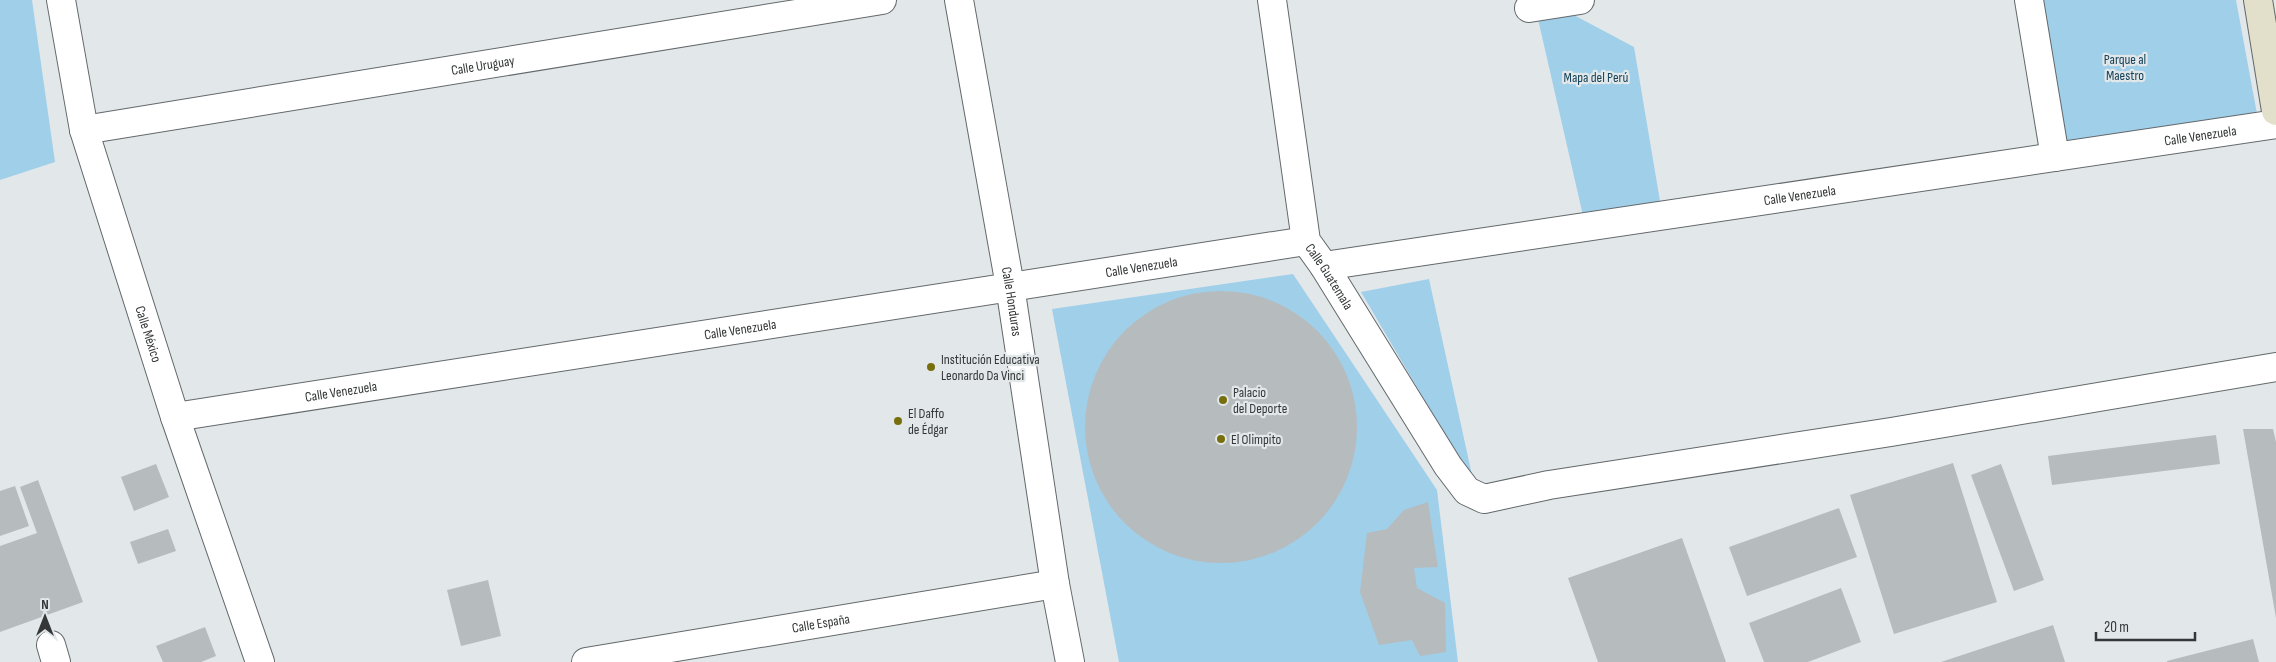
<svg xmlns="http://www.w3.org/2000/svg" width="2276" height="662" font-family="'Sofia Sans Condensed',sans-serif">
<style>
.green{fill:#a0cfe9}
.building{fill:#b6bbbe}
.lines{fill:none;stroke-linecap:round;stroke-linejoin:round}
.street-casing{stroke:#63686b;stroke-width:30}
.secondary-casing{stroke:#63686b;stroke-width:30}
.street{stroke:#fff;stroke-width:28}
.secondary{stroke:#e2e0ca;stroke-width:28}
.poi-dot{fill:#776e0c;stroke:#e2e7ea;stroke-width:2}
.labels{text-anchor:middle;stroke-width:4.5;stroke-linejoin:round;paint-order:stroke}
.park-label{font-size:14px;fill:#154257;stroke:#e2e7ea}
.street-label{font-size:14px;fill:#343637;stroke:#e2e7ea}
.poi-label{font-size:14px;fill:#343637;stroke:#e2e7ea;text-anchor:start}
</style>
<rect width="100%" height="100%" fill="#e2e7ea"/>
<path class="green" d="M 0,0 L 32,0 L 55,162 L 0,180 Z
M 2043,0 L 2236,0 L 2257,114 L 2067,145 Z
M 1570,13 L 1634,47 L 1661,207 L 1584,220 L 1538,19 Z
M 1293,274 L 1437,490 L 1458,662 L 1119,662 L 1052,309 Z
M 1429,279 L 1472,475 L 1455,452 L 1361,292 Z"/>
<path class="building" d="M1085 427a136 136 0 1 1 272 0a136 136 0 1 1-272 0Z
M 2243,429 L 2273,429 L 2276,442 L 2276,618 Z
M 2216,435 L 2220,464 L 2052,485 L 2048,456 Z
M 1953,463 L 1997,602 L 1894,634 L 1850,495 Z
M 156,464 L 169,497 L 134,511 L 121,477 Z
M 2001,464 L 2044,580 L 2014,591 L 1971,475 Z
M 38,480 L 83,602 L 0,632 L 0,546 L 37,533 L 20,487 Z
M 15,486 L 29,526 L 0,536 L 0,491 Z
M 1428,502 L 1438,567 L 1414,568 L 1417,588 L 1445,603 L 1446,652 L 1420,656 L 1412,640 L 1379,645 L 1360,592 L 1367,533 L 1387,529 L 1404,510 Z
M 1839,508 L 1857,557 L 1747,596 L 1729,547 Z
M 168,529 L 176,551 L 138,564 L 130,542 Z
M 1682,538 L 1726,662 L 1598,662 L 1568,578 Z
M 488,580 L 501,636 L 461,646 L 447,590 Z
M 1841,588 L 1861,642 L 1808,662 L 1764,662 L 1749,623 Z
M 2053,625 L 2065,662 L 1941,662 Z
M 205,627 L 216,656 L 201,662 L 163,662 L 156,646 Z
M 2253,639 L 2259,662 L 2167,662 L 2167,661 Z"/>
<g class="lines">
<defs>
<g id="street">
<path id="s1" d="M 61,0 L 84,130 L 175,417 L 260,662"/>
<path id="s2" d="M 959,0 L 1010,286 L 1055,584 L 1070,662"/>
<path id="s3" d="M 1272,0 L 1306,241 L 1324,266 L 1448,466 L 1467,491 L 1484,499 L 1549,485 L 1891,432 L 2276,367"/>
<path d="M 2029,0 L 2055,157"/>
<path d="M 1529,8 L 1580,0"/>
<path id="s4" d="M 84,130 L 882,0"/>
<path id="s5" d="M 1324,266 L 2276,124"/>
<path id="s6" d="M 175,417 L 1306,241"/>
<path d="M 51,645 L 56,662"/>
<path id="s7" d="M 586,662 L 1055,584"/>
</g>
<path id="secondary" d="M 2258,0 L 2276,111"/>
</defs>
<use href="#street" class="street-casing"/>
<use href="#secondary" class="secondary-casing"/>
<use href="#street" class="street"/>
<use href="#secondary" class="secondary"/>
</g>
<g class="poi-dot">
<circle cx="931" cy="367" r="5"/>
<circle cx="1223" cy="400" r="5"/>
<circle cx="898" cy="421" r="5"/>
<circle cx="1221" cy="439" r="5"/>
</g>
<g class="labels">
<g class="park-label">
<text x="2125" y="64">Parque al<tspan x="2125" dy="16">Maestro</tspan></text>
<text x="1596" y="82">Mapa del Perú</text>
</g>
<g class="street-label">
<text dy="5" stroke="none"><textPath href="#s4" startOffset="404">Calle Uruguay</textPath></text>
<text dy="5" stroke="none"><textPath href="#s5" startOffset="886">Calle Venezuela</textPath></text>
<text dy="5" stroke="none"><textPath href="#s5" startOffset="481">Calle Venezuela</textPath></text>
<text dy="5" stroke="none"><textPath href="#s6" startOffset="978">Calle Venezuela</textPath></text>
<text dy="5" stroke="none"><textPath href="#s3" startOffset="286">Calle Guatemala</textPath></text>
<text dy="5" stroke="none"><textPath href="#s2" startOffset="306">Calle Honduras</textPath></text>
<text dy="5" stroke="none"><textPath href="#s6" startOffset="572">Calle Venezuela</textPath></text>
<text dy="5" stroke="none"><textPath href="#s1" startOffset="346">Calle México</textPath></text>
<text dy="5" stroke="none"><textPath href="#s6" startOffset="168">Calle Venezuela</textPath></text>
<text dy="5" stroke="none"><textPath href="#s7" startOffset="238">Calle España</textPath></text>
</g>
<g class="poi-label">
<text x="941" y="364">Institución Educativa<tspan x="941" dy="16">Leonardo Da Vinci</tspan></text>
<text x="1233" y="397">Palacio<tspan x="1233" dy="16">del Deporte</tspan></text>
<text x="908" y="418">El Daffo<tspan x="908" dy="16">de Édgar</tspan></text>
<text x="1231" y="444">El Olimpito</text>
</g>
</g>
<g transform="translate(45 617)" stroke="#e2e7ea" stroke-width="4" paint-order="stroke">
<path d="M0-4L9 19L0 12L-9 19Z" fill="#343637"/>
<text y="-8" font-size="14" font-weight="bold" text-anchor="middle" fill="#343637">N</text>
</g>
<path d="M2096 632v8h99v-8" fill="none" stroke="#343637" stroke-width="2.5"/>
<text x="2104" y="632" font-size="15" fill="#343637" stroke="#e2e7ea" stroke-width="4" paint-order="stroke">20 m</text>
</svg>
